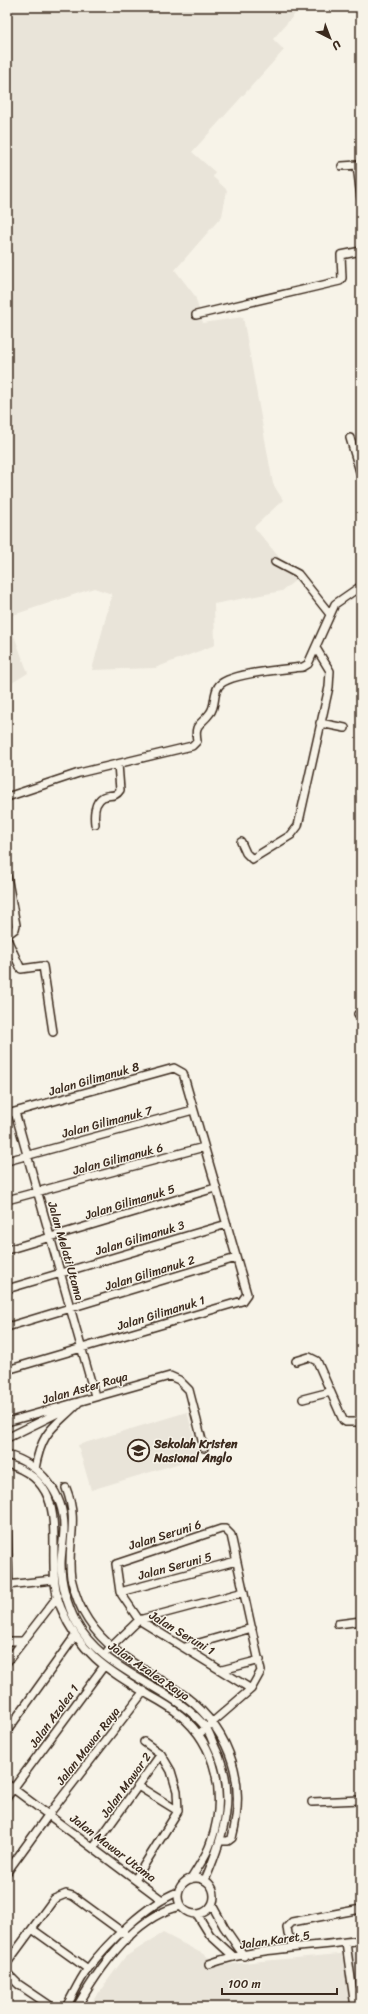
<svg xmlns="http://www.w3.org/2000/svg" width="368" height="2014" font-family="Sriracha,sans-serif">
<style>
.built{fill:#e9e4d9}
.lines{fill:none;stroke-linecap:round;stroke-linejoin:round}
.street-casing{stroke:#3b2a1e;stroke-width:10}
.street{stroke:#f7f3e8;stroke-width:7}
.labels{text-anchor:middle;stroke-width:3;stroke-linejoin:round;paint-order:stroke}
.street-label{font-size:12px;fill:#3b2a1e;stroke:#f7f3e8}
.poi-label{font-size:12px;font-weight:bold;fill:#3b2a1e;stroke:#f7f3e8;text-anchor:start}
</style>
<rect width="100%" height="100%" fill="#f7f3e8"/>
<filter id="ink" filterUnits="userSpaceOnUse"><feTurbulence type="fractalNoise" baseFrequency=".025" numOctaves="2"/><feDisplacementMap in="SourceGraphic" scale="8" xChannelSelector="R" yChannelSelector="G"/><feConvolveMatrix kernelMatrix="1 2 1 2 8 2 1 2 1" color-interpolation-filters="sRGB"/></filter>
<g filter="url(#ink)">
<path class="built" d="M 7,7 L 301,7 L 273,39 L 284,50 L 192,152 L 215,172 L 213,177 L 227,190 L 222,216 L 175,270 L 195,296 L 203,323 L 243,317 L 273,484 L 283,500 L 254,527 L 297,579 L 282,591 L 214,604 L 215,645 L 155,668 L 92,670 L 112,594 L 94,588 L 7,617 Z
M 7,617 L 28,673 L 7,686 Z
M 187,1412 L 200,1457 L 91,1490 L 78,1445 Z
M 163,1933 L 203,1954 L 220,1965 L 361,1952 L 361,2007 L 88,2007 L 125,1957 Z"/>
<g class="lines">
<defs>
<path id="street" d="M 342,166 L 357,165 L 361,198
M 196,315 L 340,281 L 342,278 L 341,255 L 361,251
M 350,438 L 361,475
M 275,562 L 298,574 L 329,613
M 320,723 L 345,728
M 7,797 L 79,773 L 192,746 L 197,741 C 194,722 201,726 210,713 C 216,706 213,695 218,687 C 226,673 286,669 303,667 L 308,664 L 335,604 L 361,586
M 95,824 C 94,816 94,802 103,797 C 110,794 115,798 120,790 L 118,764
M 241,842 L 246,853 L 252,859 L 291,835 L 298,826 L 329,687 L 330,671 L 316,648
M 7,876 L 16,925 L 15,929 L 7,935
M 7,939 L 21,969 L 43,966 L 53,1032
M 358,1014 L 361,1013
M 15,1112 L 95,1396
M 7,1114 L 174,1068 L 183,1073 L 247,1294 L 242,1301 L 7,1370
M 7,1161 L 193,1110
M 7,1200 L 204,1147
M 7,1250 L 215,1188
M 7,1289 L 227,1224
M 7,1327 L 236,1258
M 296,1361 L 309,1357 L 317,1361 L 343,1420 L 346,1422 L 361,1422
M 303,1399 L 330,1392
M 7,1422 L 170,1376 L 179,1380 L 189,1390 L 204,1448
M 7,1438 L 66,1409
M 7,1455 C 40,1464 64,1493 64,1528 C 64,1540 61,1552 61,1564 C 61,1583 67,1605 76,1622 C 92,1652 120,1667 148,1684 C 168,1696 192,1709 206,1728 C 210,1733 212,1741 215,1747 C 238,1793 224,1836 205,1880
M 7,1464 C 80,1485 40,1557 61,1608 C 80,1654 108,1670 149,1695 C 160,1701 171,1707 180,1715 C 217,1745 227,1797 211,1842 C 207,1855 198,1867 191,1879
M 35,1469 C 42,1429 54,1428 79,1402
M 66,1488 C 80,1523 66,1545 71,1578 C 74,1591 80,1608 88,1620 C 109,1653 143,1668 175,1689 C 228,1724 248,1777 232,1838 L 228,1841 L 221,1841
M 7,1519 L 9,1585
M 7,1585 L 53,1580
M 120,1592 L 236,1561
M 338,1624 L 361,1621
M 7,1641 L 21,1641
M 185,1647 L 252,1628
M 108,1650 L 139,1620 L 244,1592
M 7,1662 L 58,1596
M 222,1670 L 260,1660
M 7,1731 L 75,1636
M 199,1734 L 251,1689 L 261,1671 L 231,1535 L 225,1529 L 221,1529 L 116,1564 L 120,1592 L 139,1620 L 251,1689
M 7,1784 L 162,1900
M 138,1786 L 178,1811
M 7,1797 L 104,1666
M 312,1802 L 361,1800
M 94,1847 L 161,1754
M 7,1872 L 49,1814 L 144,1691
M178 1896a18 18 0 1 1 36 0a18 18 0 1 1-36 0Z
M 136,1878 L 178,1811 L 177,1791 L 171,1771 L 161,1754 L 144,1742
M 212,1905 L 224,1927 L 244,1956
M 197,1914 L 210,1935 L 234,1957
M 32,1929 L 88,1969
M 346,1943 L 355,2007
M 294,1947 L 288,1934 L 287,1927 L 292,1922 L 361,1909
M 7,1963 L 54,1899 L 66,1894 L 73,1896 L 129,1937
M 209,1964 C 257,1947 311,1948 361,1940
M 7,1973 L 18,1984 L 52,2007
M 66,2007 C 73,1995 79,1981 87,1970 C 107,1943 147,1904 178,1892
M 77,2007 C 99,1968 134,1916 181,1906"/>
</defs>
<use href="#street" class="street-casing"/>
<use href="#street" class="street"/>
</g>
</g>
<defs>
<symbol id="school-ring" viewBox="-11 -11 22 22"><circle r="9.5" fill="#f7f3e8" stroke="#3b2a1e" stroke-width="1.5"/><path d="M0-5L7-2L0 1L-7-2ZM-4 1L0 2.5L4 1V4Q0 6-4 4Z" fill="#3b2a1e"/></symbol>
</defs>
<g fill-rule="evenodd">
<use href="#school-ring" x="126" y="1438" width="25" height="25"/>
</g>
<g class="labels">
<g class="street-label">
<text transform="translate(94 1079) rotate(-16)" y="4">Jalan Gilimanuk 8</text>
<text transform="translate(107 1122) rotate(-15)" y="4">Jalan Gilimanuk 7</text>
<text transform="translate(118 1159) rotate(-15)" y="4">Jalan Gilimanuk 6</text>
<text transform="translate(130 1202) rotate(-17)" y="4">Jalan Gilimanuk 5</text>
<text transform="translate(140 1238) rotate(-17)" y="4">Jalan Gilimanuk 3</text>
<text transform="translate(66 1251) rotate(74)" y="4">Jalan Melati Utama</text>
<text transform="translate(150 1273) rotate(-17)" y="4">Jalan Gilimanuk 2</text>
<text transform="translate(161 1313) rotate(-17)" y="4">Jalan Gilimanuk 1</text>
<text transform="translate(85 1388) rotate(-16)" y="4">Jalan Aster Raya</text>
<text transform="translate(165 1535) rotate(-17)" y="4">Jalan Seruni 6</text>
<text transform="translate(175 1566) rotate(-15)" y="4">Jalan Seruni 5</text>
<text transform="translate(182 1633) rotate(31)" y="4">Jalan Seruni 1</text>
<text transform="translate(149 1671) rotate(34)" y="4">Jalan Azalea Raya</text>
<text transform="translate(54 1716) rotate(-54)" y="4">Jalan Azalea 1</text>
<text transform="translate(88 1746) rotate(-52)" y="4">Jalan Mawar Raya</text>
<text transform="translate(126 1785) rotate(-54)" y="4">Jalan Mawar 2</text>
<text transform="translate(113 1848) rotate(37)" y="4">Jalan Mawar Utama</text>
<text transform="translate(275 1940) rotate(-8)" y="4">Jalan Karet 5</text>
</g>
<g class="poi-label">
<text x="154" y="1448">Sekolah Kristen<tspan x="154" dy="14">Nasional Anglo</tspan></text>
</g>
</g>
<rect width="368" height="2014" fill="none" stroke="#f7f3e8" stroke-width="24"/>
<rect x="12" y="12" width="344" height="1990" fill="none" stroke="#3b2a1e" stroke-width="1.5" filter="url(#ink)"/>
<g transform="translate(330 38) rotate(138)" stroke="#f7f3e8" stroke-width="3" paint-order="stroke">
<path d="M0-3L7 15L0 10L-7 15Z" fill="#3b2a1e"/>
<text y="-6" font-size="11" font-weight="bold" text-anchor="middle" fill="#3b2a1e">U</text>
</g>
<path d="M222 1988v6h115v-6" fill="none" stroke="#3b2a1e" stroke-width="2"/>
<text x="228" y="1988" font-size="12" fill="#3b2a1e" stroke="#f7f3e8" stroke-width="3" paint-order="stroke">100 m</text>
</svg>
